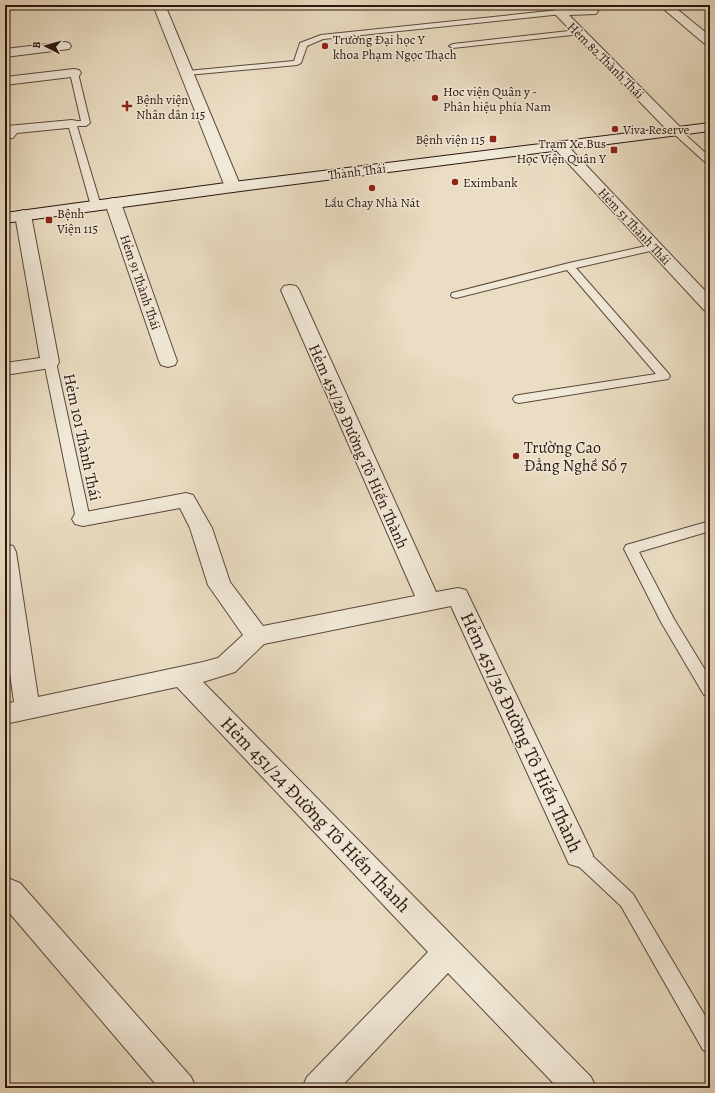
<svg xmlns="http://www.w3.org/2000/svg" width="715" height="1093" font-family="Alegreya,serif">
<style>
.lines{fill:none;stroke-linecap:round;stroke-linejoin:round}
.lane-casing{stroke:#5b483b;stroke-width:2}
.street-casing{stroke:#5b483b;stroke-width:2}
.secondary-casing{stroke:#2b160e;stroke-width:2}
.lane{fill:#f1e9d8;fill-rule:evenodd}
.street{fill:#f1e9d8;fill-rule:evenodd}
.secondary{fill:#f1e9d8;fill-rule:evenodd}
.poi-dot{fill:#8f2418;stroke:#f1e9d8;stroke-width:1.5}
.labels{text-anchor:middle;stroke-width:3;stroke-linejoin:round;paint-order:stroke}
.far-poi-label{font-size:13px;fill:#2b160e;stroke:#f1e9d8;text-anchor:start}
.far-street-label{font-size:13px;fill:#2b160e;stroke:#f1e9d8}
.street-label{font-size:16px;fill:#2b160e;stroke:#f1e9d8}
.poi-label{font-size:16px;fill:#2b160e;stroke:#f1e9d8;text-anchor:start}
.near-street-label{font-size:19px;fill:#2b160e;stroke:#f1e9d8}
</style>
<rect width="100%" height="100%" fill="#eaddc3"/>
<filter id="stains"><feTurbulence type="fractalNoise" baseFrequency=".005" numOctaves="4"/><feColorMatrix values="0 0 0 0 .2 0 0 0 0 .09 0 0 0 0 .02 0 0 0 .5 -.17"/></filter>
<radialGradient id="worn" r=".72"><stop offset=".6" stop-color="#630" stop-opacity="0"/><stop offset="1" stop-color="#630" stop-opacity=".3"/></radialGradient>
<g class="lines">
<defs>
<path id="lane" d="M 559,10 L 562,10 L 562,14 L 323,39 L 307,46 L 301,63 L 297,65 L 187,75 L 183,73 L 187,71 L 294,61 L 300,43 L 321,35 Z
M 578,30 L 581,30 L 581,34 L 453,48 L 449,46 L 453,44 Z
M 71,71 L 74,71 L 78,73 L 90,123 L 86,126 L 77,126 L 101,206 L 96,209 L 91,206 L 68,124 L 72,121 L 81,121 L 70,73 Z
M 676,128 L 679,129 L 710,157 L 710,165 L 707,164 L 673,133 L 672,131 L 673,129 Z
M 655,244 L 660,247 L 659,249 L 576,268 L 668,373 L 670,376 L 668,379 L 519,403 L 515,402 L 513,399 L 515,396 L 519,395 L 656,374 L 567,270 L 456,298 L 452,297 L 451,295 L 452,293 L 569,263 Z
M 50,358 L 54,360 L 56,362 L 90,519 L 88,522 L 83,524 L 78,522 L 76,519 L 44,362 L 46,360 Z
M 710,521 L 710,531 L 639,552 L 674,619 L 710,678 L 710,697 L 704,695 L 661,622 L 624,549 L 626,545 Z
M 579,847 L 585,849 L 633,894 L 710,1024 L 710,1053 L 703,1050 L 621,906 L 573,861 L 570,855 L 573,849 Z"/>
<path id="street" d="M 153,5 L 165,5 L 241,187 L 238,190 L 233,192 L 228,190 L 225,187 Z
M 659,5 L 672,5 L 710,36 L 710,46 L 706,45 Z
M 592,7 L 596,8 L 598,11 L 596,14 L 569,15 L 681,128 L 683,131 L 681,134 L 676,135 L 671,134 L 553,12 L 555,9 L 559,8 Z
M 65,42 L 69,43 L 71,46 L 69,49 L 5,57 L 5,49 Z
M 74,69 L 79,70 L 81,73 L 79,76 L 5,85 L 5,77 Z
M 72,120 L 77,121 L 79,124 L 77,127 L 17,133 L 13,138 L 5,139 L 5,129 L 7,126 Z
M 560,142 L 565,143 L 710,296 L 710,311 L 704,310 L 555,149 L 553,146 L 555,143 Z
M 113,198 L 118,200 L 121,203 L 177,361 L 175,365 L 168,367 L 161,365 L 159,361 L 105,203 L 108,200 Z
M 23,210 L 29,212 L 31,215 L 59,362 L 57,366 L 50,368 L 5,375 L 5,363 L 40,358 L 15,215 L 17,212 Z
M 290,285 L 296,286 L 299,290 L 436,592 L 458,588 L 466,590 L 593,855 L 589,864 L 579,867 L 569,864 L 451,606 L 264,644 L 235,672 L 203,682 L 591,1077 L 596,1088 L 558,1088 L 448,973 L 340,1088 L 302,1088 L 307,1077 L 428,952 L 177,687 L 5,724 L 5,704 L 14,702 L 5,637 L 5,544 L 13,546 L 16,552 L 38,697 L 203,662 L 218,658 L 243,635 L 208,585 L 190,528 L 180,508 L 83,526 L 75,524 L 72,519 L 75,514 L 186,493 L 193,495 L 212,528 L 230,582 L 263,626 L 415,596 L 281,290 L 284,286 Z
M 10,879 L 20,883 L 191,1077 L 196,1088 L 159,1088 L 6,909 L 5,909 L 5,881 Z"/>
<path id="secondary" d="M 710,123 L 710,131 L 233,192 L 5,223 L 5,213 L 233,182 Z"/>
</defs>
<use href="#lane" class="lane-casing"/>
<use href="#street" class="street-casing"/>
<use href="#secondary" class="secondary-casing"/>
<use href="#lane" class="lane"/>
<use href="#street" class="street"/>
<use href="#secondary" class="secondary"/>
</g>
<g class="poi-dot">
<circle cx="325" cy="46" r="4"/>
<circle cx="435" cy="98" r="4"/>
<path d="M125 100h4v4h4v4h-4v4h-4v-4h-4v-4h4z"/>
<circle cx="615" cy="129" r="4"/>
<rect x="489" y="135" width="8" height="8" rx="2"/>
<rect x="610" y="146" width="8" height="8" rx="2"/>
<circle cx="455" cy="182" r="4"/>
<circle cx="372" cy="188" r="4"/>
<rect x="45" y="216" width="8" height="8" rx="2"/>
<circle cx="516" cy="456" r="4"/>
</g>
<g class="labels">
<g class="far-poi-label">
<text x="333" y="44">Trường Đại học Y<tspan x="333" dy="15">khoa Phạm Ngọc Thạch</tspan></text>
<text x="443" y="96">Hoc viện Quân y -<tspan x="443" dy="15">Phân hiệu phía Nam</tspan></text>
<text x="136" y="104">Bệnh viện<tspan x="136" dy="15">Nhân dân 115</tspan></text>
<text x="623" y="134">Viva Reserve</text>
<text x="485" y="144" text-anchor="end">Bệnh viện 115</text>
<text x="606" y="148" text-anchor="end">Trạm Xe Bus<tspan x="606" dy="15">Học Viện Quân Y</tspan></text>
<text x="463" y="187">Eximbank</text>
<text x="372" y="207" text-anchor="middle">Lẩu Chay Nhà Nát</text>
<text x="57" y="218">Bệnh<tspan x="57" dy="15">Viện 115</tspan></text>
</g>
<g class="far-street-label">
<text transform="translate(606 60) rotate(45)" y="5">Hẻm 82 Thành Thái</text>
<text transform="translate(357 171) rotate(-7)" y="5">Thành Thái</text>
<text transform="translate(635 226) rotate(47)" y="5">Hẻm 51 Thành Thái</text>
<text transform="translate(141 282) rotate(71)" y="5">Hẻm 91 Thành Thái</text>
</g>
<g class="street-label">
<text transform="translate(83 437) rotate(78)" y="6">Hẻm 101 Thành Thái</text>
<text transform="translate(359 446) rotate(66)" y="6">Hẻm 451/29 Đường Tô Hiến Thành</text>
</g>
<g class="poi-label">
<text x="524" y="453">Trường Cao<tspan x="524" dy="18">Đẳng Nghề Số 7</tspan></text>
</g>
<g class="near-street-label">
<text transform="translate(522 732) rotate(65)" y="7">Hẻm 451/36 Đường Tô Hiến Thành</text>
<text transform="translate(316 814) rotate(46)" y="7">Hẻm 451/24 Đường Tô Hiến Thành</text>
</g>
</g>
<rect width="715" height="1093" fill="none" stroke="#eaddc3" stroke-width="20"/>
<rect x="6" y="6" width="703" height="1081" fill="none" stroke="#2b160e" stroke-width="2"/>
<rect x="10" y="10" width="695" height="1073" fill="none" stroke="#2b160e"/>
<g transform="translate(46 46) rotate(276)" stroke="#f1e9d8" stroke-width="3" paint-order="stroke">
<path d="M0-3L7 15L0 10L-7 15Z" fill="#2b160e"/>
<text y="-6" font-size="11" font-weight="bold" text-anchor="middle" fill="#2b160e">B</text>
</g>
<rect width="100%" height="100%" filter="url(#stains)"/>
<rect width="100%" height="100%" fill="url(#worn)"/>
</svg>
